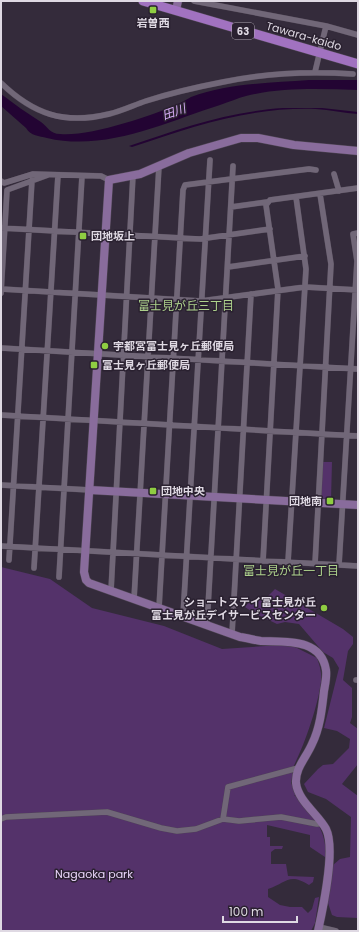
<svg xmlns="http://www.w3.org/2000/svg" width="359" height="932" font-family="Poppins,'Noto Sans JP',sans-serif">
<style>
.green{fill:#54326a}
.water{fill:#230433}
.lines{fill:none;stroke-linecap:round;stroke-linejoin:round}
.street-casing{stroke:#4f4654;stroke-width:6}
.secondary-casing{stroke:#4f4654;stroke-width:9}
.primary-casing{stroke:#4f4654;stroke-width:10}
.street{stroke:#716778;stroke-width:5.5}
.secondary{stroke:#896c9c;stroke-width:8}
.primary{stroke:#a172c0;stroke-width:9}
.poi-dot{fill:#8fcd42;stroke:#2a2130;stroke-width:1.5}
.labels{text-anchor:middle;stroke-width:3;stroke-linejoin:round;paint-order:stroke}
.shield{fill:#2a2130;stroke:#a9a2ad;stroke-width:1}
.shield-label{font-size:10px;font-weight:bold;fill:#dfd9e3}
.poi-label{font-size:11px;font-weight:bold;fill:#dfd9e3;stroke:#2a2130;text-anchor:start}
.street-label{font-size:11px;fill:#dfd9e3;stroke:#2a2130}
.park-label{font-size:11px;fill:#ebd6fc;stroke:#2a2130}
.water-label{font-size:12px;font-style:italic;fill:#d7acf7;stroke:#2a2130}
.neighbourhood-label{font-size:12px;fill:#add18c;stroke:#2a2130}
</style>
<rect width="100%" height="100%" fill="#342b3b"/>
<path class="green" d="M 322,462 L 332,462 L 331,500 L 320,498 Z
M 1,567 L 50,579 L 92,608 L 164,626 L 222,649 L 281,645 L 295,647 L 317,658 C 320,666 322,674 321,682 C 318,706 303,750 291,771 L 293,773 L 291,783 L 297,795 L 294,795 C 311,808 329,835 325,857 L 310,847 L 310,835 L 267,825 L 267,837 L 270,837 L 270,846 L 283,846 L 282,849 L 275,849 L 271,852 L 271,864 L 286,864 L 288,876 L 314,877 L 313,882 L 309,885 C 289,872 286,883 268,889 L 268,897 L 280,905 L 290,907 L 302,907 L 308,913 L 312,909 L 315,898 L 319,897 L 315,923 L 311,931 L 1,931 L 1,822 L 3,821 L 1,821 Z
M 275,589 L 343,629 L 353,637 L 353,644 L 348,651 L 343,680 L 352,688 L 352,717 L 350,723 L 358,729 L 358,764 L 342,784 L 358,796 L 358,918 L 337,917 L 332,915 L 327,900 L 333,865 L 340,859 L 350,857 L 351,817 L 326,799 L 308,792 L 304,784 L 318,769 L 323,765 L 333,764 L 349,748 L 350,739 L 337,731 L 324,728 L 339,668 L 333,658 L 323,652 L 299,624 L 285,622 L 277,624 L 254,613 L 245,607 L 249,602 L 266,598 Z"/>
<path class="water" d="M 309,80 L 358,80 L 358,90 C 320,89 283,87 246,96 C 238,98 229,102 220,105 C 166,122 106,152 47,138 C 39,136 31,136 26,128 L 1,106 L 1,94 C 14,104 27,113 41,122 C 48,127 50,134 60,134 C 88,137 152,116 178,104 C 183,102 187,99 191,97 C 228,83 270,83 309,80 Z
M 283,108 L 322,108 L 358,112 L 358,114 C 344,113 330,110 316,109 C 249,107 195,126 132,147 L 129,146 C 182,128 226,112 283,108 Z"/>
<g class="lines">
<defs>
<path id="street" d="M 194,1 L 326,26 L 358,35
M 315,72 L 326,26
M 1,83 C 33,114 64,125 109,114 C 122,111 134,105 146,101 C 171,93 197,87 223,82 C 266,73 309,71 353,74
M 334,174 L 339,191
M 1,181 L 4,183 L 33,174 L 101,176 L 109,180
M 231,207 L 267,202
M 1,228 L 200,239 L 270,229
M 228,267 L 305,256
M 1,289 L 201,301 L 305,287 L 358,290
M 1,293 L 7,190 L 48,175
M 1,348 L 358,369
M 1,415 L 358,436
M 1,485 L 90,490
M 1,546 L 358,566
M 9,560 L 32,180
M 263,561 L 278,289 L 266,205 L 270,200 L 358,188
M 288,562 L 306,269 L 296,197
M 315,564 L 331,264 L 320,194
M 339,565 L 357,261 L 353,234 L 358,233
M 34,568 L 58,175
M 59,577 L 82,176
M 111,591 L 133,175
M 134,599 L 159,166
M 159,608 L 183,190 L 185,185 L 309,169 L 316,170
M 183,616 L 210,160
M 207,625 L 233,166
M 232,634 L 251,294
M 356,680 L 358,680
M 1,819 L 6,817 L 107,812 L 161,828 L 177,831 L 196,829 L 223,819 L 239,821 L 281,817 L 317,824 L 322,823
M 223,819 L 228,787 L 298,768
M 319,927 L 336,931"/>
<path id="secondary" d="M 176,10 L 178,1
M 90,490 L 358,505
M 318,931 C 323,908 336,849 326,829 C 318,814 298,801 296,783 C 295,768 306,758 312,744 C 320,728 322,709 324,691 C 325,685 327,677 326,670 C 321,638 286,642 261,641 C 254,640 247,638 240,637 L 89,583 L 86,580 L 84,572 L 109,180 L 140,174 L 189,153 L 241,138 L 258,138 L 294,145 L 358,151"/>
<path id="primary" d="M 143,1 L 358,64"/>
</defs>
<use href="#street" class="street-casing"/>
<use href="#secondary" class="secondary-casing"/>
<use href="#primary" class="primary-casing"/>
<use href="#street" class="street"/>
<use href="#secondary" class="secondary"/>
<use href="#primary" class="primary"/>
</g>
<g class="poi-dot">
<rect x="149" y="6" width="8" height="8" rx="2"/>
<rect x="79" y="232" width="8" height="8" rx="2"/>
<circle cx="105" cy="346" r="4"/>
<rect x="90" y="361" width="8" height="8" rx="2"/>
<rect x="149" y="487" width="8" height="8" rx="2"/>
<rect x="326" y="497" width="8" height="8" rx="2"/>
<circle cx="324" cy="608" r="4"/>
</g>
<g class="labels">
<rect class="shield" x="232" y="23" width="22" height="16" rx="3"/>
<g class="shield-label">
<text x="243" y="35">63</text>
</g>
<g class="poi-label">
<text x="153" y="27" text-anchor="middle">岩曽西</text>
<text x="91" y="240">団地坂上</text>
<text x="113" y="350">宇都宮富士見ヶ丘郵便局</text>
<text x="102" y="369">富士見ヶ丘郵便局</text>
<text x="161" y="495">団地中央</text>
<text x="322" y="505" text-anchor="end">団地南</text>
<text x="316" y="606" text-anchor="end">ショートステイ富士見が丘<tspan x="316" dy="13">富士見が丘デイサービスセンター</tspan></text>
</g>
<g class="street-label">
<text transform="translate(304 36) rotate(16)" y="4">Tawara-kaido</text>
</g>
<g class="park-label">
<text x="94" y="878">Nagaoka park</text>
</g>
<g class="water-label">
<text transform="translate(174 112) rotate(-19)" y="4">田川</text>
</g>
<g class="neighbourhood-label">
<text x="186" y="310">富士見が丘三丁目</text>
<text x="291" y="575">富士見が丘一丁目</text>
</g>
</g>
<rect width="359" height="932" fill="none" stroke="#dfd9e3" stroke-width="4"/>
<path d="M223 916v6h74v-6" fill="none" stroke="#dfd9e3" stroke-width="2"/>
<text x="229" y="916" font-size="12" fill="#dfd9e3" stroke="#2a2130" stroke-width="3" paint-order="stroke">100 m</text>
</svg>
